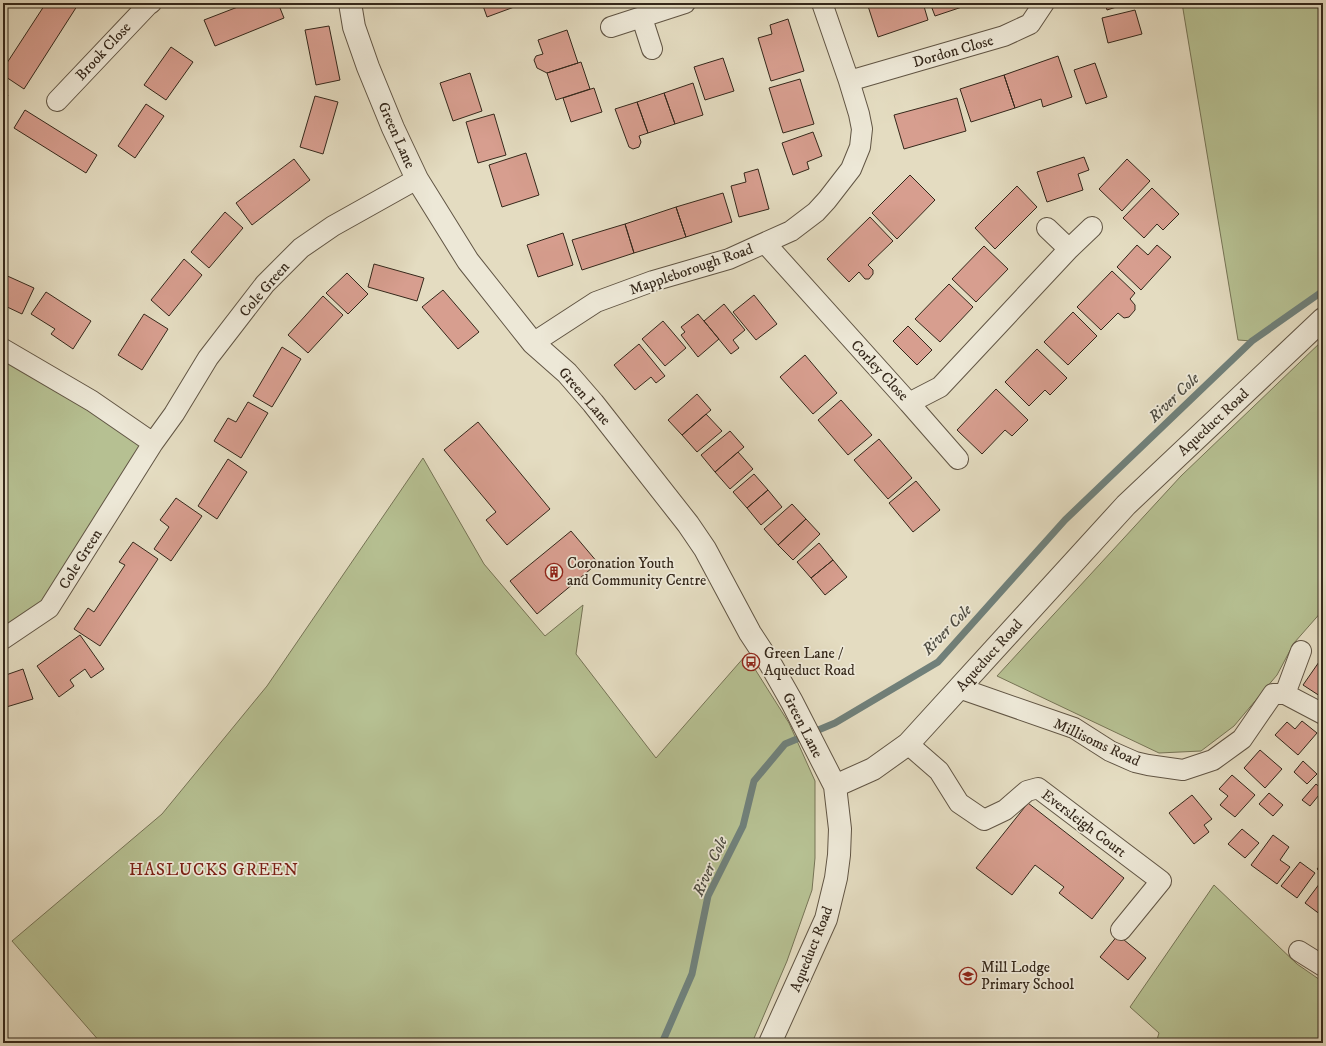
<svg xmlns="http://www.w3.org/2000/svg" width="1326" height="1046" font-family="'IM FELL DW Pica',serif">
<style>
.green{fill:#b6c092;stroke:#767456}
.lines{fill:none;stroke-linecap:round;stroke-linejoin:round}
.stream{stroke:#70807a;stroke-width:7}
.building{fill:#d79e8f;stroke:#35281b}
.minor-casing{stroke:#615544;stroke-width:22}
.tertiary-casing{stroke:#615544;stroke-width:24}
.minor{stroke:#ede8d7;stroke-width:20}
.tertiary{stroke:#ede8d7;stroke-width:22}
.labels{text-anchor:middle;stroke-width:3.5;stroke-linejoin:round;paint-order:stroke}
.street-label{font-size:15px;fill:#35281b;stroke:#ede8d7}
.poi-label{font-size:15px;fill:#35281b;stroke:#ede8d7;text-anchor:start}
.water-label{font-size:16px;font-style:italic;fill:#4e4c42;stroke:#ede8d7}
.quarter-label{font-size:17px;letter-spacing:1px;fill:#7a1f14;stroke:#ede8d7}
</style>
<rect width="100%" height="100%" fill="#e4dcc1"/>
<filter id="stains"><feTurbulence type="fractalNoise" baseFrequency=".005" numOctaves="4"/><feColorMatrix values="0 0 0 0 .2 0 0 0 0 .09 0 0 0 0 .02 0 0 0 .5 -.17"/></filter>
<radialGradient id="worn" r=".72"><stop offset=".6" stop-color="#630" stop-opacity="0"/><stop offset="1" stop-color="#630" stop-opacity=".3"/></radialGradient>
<path class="green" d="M 1182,3 L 1323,3 L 1323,288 L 1252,341 L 1238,340 Z
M 1323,340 L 1323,610 L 1294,643 L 1277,675 L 1234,726 L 1201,751 L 1159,753 L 997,676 L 1181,476 Z
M 3,350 L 153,443 L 49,608 L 3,639 Z
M 423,458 L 484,564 L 545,636 L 583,605 L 576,654 L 656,758 L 746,655 L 789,723 L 815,781 L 815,858 L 812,890 L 787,961 L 752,1043 L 101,1043 L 12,941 L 162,814 L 267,686 Z
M 1214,885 L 1297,964 L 1323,982 L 1323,1043 L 1156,1043 L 1159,1033 L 1130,1007 Z"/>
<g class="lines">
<path class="stream" d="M 662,1043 L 692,974 L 708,896 L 743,826 L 754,781 L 785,744 L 835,723 L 938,662 L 1065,520 L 1252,341 L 1323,291"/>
</g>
<path class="building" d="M 46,3 L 79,3 L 24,89 L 3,75 L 3,69 Z
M 248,3 L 278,3 L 284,18 L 215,46 L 204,20 Z
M 482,3 L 525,3 L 487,17 Z
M 867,3 L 923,3 L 928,20 L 878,37 Z
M 930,3 L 974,3 L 935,16 Z
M 1105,3 L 1129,3 L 1107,10 Z
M 1135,10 L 1142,34 L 1108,43 L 1102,18 Z
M 788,19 L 804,71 L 771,81 L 758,38 L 772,34 L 770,25 Z
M 329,26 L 340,80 L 316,85 L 305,30 Z
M 567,30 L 578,63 L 547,73 L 537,68 L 534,60 L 536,56 L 543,54 L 538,40 Z
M 171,47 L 193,62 L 166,100 L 144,85 Z
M 1058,56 L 1072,97 L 1043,107 L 1041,99 L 1015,108 L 1004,75 Z
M 723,58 L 734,91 L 705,100 L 694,67 Z
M 581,62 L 590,89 L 556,100 L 547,73 Z
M 1095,63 L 1107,97 L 1086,104 L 1074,70 Z
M 470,73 L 482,111 L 453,121 L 440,83 Z
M 1004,75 L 1015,108 L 971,122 L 960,89 Z
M 800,79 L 814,124 L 783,133 L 769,88 Z
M 693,83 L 703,115 L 675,124 L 664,93 Z
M 594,88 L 602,112 L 571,122 L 563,98 Z
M 3,91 L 8,95 L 3,103 Z
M 664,93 L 675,124 L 648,133 L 637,102 Z
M 315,96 L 338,102 L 323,154 L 300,147 Z
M 957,98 L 966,131 L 904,149 L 894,115 Z
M 637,102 L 648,133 L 639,136 L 641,142 L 639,147 L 633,149 L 629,147 L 615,109 Z
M 146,104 L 164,116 L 135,158 L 118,146 Z
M 25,110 L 97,155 L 86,173 L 14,128 Z
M 494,114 L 506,155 L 478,163 L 466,122 Z
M 813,132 L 822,156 L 807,162 L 809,169 L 793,175 L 782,143 Z
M 526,153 L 539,195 L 502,207 L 489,165 Z
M 1084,157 L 1089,170 L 1078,174 L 1083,190 L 1047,202 L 1037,172 Z
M 294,159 L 310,180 L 252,225 L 236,203 Z
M 1127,159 L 1150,181 L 1122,211 L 1099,189 Z
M 758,169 L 769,209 L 739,217 L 731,186 L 746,182 L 744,173 Z
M 910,175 L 935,200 L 897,239 L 872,213 Z
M 1017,186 L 1037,207 L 995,249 L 975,228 Z
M 1152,188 L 1179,214 L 1163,230 L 1157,224 L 1144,238 L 1123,218 Z
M 723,193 L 732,222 L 686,237 L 676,207 Z
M 676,207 L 686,237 L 634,253 L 625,224 Z
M 225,212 L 243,228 L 209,268 L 191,252 Z
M 870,217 L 893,241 L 868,265 L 873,270 L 873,274 L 869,279 L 865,279 L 859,272 L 849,282 L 827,259 Z
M 625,224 L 634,253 L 582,270 L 572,240 Z
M 563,233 L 573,265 L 538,277 L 527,245 Z
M 1137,245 L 1148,255 L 1157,245 L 1171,257 L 1141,290 L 1117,267 Z
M 984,246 L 1008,269 L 976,302 L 952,279 Z
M 184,259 L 202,275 L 169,316 L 151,300 Z
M 374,264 L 424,278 L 417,301 L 368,287 Z
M 1112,271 L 1135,293 L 1130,299 L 1135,305 L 1135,310 L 1129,317 L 1124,318 L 1118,313 L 1101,330 L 1077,307 Z
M 347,273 L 368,294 L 348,314 L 326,293 Z
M 3,274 L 34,288 L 22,314 L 3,305 Z
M 949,284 L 973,307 L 940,342 L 915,319 Z
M 443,290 L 479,332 L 458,349 L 422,307 Z
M 46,292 L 91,321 L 73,349 L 51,334 L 55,329 L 31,314 Z
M 754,295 L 777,324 L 756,340 L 733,312 Z
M 323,296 L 343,315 L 308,353 L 288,335 Z
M 724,304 L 745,330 L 733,340 L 739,348 L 731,354 L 704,321 Z
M 1073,312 L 1097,336 L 1068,365 L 1044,342 Z
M 144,314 L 168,329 L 142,370 L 118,355 Z
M 698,314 L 719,339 L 698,357 L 681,335 L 685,332 L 681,327 Z
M 663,321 L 686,348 L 665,366 L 642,339 Z
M 908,326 L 932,350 L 917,365 L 893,341 Z
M 639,344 L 665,376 L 656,383 L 651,377 L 635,390 L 614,365 Z
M 282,347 L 301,359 L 272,407 L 253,396 Z
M 1037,349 L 1067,378 L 1050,395 L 1045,390 L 1029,406 L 1005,382 Z
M 805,355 L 837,393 L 813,414 L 780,377 Z
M 996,389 L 1028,420 L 1012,436 L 1005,430 L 982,454 L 957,430 Z
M 697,394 L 711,410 L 682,435 L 668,420 Z
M 841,400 L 872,435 L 848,455 L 818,420 Z
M 248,402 L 268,413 L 241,458 L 214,441 L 228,418 L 236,422 Z
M 706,414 L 722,431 L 697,452 L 682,435 Z
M 478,422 L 550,509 L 507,545 L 486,520 L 496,512 L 444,450 Z
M 730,431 L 744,447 L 715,472 L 701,455 Z
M 879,439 L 912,478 L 888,499 L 854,460 Z
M 738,452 L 753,469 L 730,489 L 715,472 Z
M 228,459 L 247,472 L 217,519 L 198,506 Z
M 754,474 L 768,490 L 747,508 L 733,492 Z
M 916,481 L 940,510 L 913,532 L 889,503 Z
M 768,490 L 782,507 L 761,525 L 747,508 Z
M 176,498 L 202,516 L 171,561 L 154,549 L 169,527 L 160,520 Z
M 792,504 L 806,519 L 778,545 L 764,529 Z
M 806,519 L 820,534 L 793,560 L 778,545 Z
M 571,531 L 598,563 L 537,614 L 510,581 Z
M 133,542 L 158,559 L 100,646 L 74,629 L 88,608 L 94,612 L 125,565 L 119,562 Z
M 819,543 L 833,560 L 811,578 L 797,562 Z
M 833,560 L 847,577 L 825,595 L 811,578 Z
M 80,635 L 104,669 L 91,678 L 85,669 L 70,680 L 74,686 L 59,697 L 37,666 Z
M 1319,662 L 1323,665 L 1323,698 L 1303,685 Z
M 23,669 L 33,699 L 3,708 L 3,676 Z
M 1302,721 L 1317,733 L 1298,755 L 1275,735 L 1287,722 L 1295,729 Z
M 1260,750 L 1282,769 L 1265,788 L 1244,768 Z
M 1303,761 L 1317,774 L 1307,784 L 1294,772 Z
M 1232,775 L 1255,795 L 1235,817 L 1220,805 L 1228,796 L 1219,789 Z
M 1316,784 L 1323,790 L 1310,806 L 1302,800 Z
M 1269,793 L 1283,805 L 1273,816 L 1259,804 Z
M 1192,795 L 1212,819 L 1204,825 L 1209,832 L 1194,844 L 1169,813 Z
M 1028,803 L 1124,878 L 1092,919 L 1059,893 L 1064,887 L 1035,865 L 1012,895 L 976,868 Z
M 1242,829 L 1259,843 L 1245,858 L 1228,844 Z
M 1273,835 L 1289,847 L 1280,860 L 1290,867 L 1277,884 L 1251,865 Z
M 1300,862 L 1315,873 L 1297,898 L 1281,886 Z
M 1323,862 L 1323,874 L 1317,869 Z
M 1323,879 L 1323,913 L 1321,915 L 1305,903 Z
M 1118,935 L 1146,958 L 1128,980 L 1100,957 Z"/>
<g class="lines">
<defs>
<path id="minor" d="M 642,18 L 652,49
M 611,27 L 685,3
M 849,81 L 1004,36 L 1030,24 L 1044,3
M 57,101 L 148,5 L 151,3
M 1047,228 L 1069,249
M 765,243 L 909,403 L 940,387 L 1069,249 L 1092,227
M 533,343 L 596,302 L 653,281 L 729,259 L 791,231 L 816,212 L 827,200 L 851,169 L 860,147 L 862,129 L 859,114 L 849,81 L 822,3
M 3,349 L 92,401 L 153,443
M 909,403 L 958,459
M 3,639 L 49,608 L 153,443 L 174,414 L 208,358 L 265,284 L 301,248 L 333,226 L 417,179
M 959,688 L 1074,728 L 1110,751 L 1135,762 L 1148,765 L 1183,770 L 1213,760 L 1242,739 L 1273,694 L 1285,694 L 1323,714
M 1285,694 L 1301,651
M 908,744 L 939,771 L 959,803 L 984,820 L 1005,810 L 1027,791 L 1038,788 L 1161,881 L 1121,930
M 1299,951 L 1323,966"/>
<path id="tertiary" d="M 350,3 L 354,27 L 368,67 L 393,128 L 417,179 L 468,261 L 533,343 L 567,373 L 593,403 L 688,524 L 705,549 L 750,633 L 771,665 L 792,702 L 835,786 L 840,829 L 839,855 L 836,878 L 826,919 L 770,1043
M 835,786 L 873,769 L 908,744 L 1126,505 L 1323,319"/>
</defs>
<use href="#minor" class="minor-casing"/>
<use href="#tertiary" class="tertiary-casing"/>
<use href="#minor" class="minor"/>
<use href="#tertiary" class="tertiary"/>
</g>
<defs>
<symbol id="building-ring" viewBox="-11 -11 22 22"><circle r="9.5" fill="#ede8d7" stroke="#8f2418" stroke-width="1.5"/><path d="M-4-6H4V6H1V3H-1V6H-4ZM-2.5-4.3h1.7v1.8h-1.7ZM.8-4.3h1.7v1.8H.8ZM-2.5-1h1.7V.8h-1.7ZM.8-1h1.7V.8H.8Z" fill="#8f2418"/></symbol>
<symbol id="bus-ring" viewBox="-11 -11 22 22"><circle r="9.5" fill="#ede8d7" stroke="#8f2418" stroke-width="1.5"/><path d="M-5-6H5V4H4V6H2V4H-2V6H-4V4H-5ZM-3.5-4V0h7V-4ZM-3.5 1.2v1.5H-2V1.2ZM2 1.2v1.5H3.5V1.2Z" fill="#8f2418"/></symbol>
<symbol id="school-ring" viewBox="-11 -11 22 22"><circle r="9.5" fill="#ede8d7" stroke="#8f2418" stroke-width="1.5"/><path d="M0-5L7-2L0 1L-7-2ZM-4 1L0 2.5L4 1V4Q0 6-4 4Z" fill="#8f2418"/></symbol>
</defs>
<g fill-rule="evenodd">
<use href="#building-ring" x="544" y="562" width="20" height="20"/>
<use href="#bus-ring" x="741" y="652" width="20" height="20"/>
<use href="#school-ring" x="958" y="966" width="20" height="20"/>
</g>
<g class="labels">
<g class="street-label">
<text transform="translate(103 51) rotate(-47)" y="5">Brook Close</text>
<text transform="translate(953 51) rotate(-16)" y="5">Dordon Close</text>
<text transform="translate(397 135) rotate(66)" y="5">Green Lane</text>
<text transform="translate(691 269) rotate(-19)" y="5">Mappleborough Road</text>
<text transform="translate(264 289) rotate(-49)" y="5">Cole Green</text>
<text transform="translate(880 370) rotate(47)" y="5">Corley Close</text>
<text transform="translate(585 396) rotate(49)" y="5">Green Lane</text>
<text transform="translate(1213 422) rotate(-43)" y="5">Aqueduct Road</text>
<text transform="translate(80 559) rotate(-58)" y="5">Cole Green</text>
<text transform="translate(989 655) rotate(-48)" y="5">Aqueduct Road</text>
<text transform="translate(803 725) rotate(63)" y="5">Green Lane</text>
<text transform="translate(1097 742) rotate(25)" y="5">Millisoms Road</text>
<text transform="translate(1084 823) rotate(37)" y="5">Eversleigh Court</text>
<text transform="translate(811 949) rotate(-68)" y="5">Aqueduct Road</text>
</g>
<g class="poi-label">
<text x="567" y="568">Coronation Youth<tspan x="567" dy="17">and Community Centre</tspan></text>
<text x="764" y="658">Green Lane /<tspan x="764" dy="17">Aqueduct Road</tspan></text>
<text x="981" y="972">Mill Lodge<tspan x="981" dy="17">Primary School</tspan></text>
</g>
<g class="water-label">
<text transform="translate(1173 397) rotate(-44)" y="6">River Cole</text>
<text transform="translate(946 629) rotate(-46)" y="6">River Cole</text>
<text transform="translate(709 866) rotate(-66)" y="6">River Cole</text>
</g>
<g class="quarter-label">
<text x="214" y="875">HASLUCKS GREEN</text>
</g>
</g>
<rect width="1326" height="1046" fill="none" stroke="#e4dcc1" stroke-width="16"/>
<rect x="4" y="4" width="1318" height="1038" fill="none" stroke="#35281b" stroke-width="2"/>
<rect x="8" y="8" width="1310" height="1030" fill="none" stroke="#35281b"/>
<rect width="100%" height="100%" filter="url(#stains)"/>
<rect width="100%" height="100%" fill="url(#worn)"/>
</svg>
